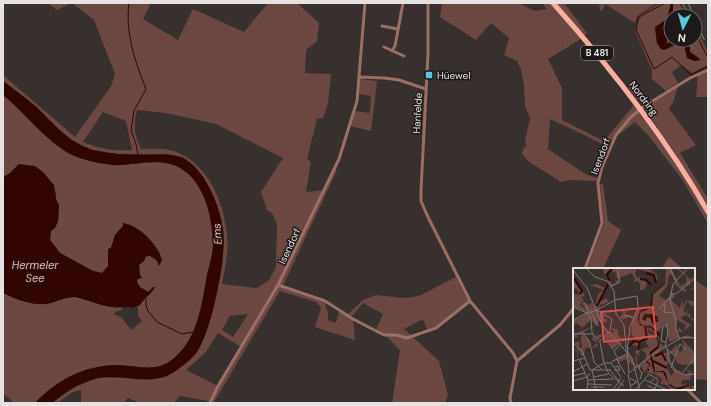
<svg xmlns="http://www.w3.org/2000/svg" width="711" height="406" font-family="'DM Sans',sans-serif">
<style>
.green{fill:#6b4841;fill-rule:evenodd}
.water{fill:#300502}
.lines{fill:none;stroke-linecap:round;stroke-linejoin:round}
.stream{stroke:#300502;stroke-width:1}
.minor{stroke:#9b6f66;stroke-width:3}
.primary{stroke:#f8afa0;stroke-width:5}
.rail{stroke:#8e8988;stroke-width:1;stroke-dasharray:7 7;stroke-linecap:butt}
.poi-dot{fill:#55cadf;stroke:#1c1918;stroke-width:1.5}
.labels{text-anchor:middle;stroke-width:3;stroke-linejoin:round;paint-order:stroke}
.shield{fill:#1c1918;stroke:#a9a6a5;stroke-width:1}
.shield-label{font-size:9px;font-weight:bold;fill:#e6e2e1}
.poi-label{font-size:10px;fill:#e6e2e1;stroke:#1c1918;text-anchor:start}
.street-label{font-size:10px;fill:#e6e2e1;stroke:#1c1918}
.water-label{font-size:11px;font-style:italic;fill:#fcaa99;stroke:#1c1918}
.inset-river{fill:none;stroke:#300502;stroke-width:2}
.inset-road{fill:none;stroke:#7d7776;stroke-width:1}
.view{fill:#d94d4d;fill-opacity:0.15;stroke:#d94d4d;stroke-width:2}
.inset-edge{fill:none;stroke:#e6e2e1;stroke-width:2}
</style>
<rect width="100%" height="100%" fill="#37302f"/>
<path class="green" d="M 47,3 L 71,3 L 57,10 Z
M 72,3 L 151,3 L 143,19 L 178,40 L 193,9 L 244,32 L 268,3 L 297,3 L 319,23 L 317,41 L 306,50 L 305,73 L 331,74 L 328,103 L 323,118 L 317,119 L 307,159 L 311,162 L 306,192 L 325,190 L 334,169 L 337,170 L 282,288 L 325,303 L 328,313 L 328,320 L 336,323 L 339,311 L 353,320 L 355,340 L 315,327 L 321,308 L 316,302 L 280,291 L 214,402 L 180,396 L 174,403 L 139,403 L 128,398 L 124,403 L 81,403 L 81,390 L 73,392 L 59,402 L 54,401 L 77,386 L 98,378 L 118,377 L 140,379 L 166,377 L 188,361 L 211,317 L 222,267 L 224,242 L 223,230 L 215,201 L 204,178 L 194,166 L 182,157 L 166,154 L 119,154 L 92,150 L 72,140 L 57,128 L 37,107 L 3,81 L 3,75 L 75,137 L 111,86 L 115,74 L 94,20 ZM 137,110 L 166,113 L 216,124 L 283,158 L 261,192 L 267,210 L 272,213 L 277,224 L 276,267 L 269,280 L 257,288 L 222,284 C 225,268 229,252 227,235 C 224,202 208,163 174,151 C 164,148 151,148 141,149 C 134,133 133,127 137,110 ZM 103,112 L 126,121 L 132,150 C 114,151 99,149 83,142 ZM 248,314 L 233,337 L 222,330 L 230,316 ZM 218,333 L 241,347 L 218,386 L 186,370 L 206,352 Z
M 442,3 L 518,3 L 535,11 L 547,9 L 542,3 L 564,3 L 587,33 L 581,39 L 548,59 L 562,88 L 562,120 L 604,141 L 634,105 L 653,129 L 685,177 L 708,216 L 708,224 L 682,179 L 647,134 L 635,122 L 618,135 L 615,134 L 608,147 L 574,130 L 550,119 L 548,149 L 587,175 L 598,178 L 597,181 L 569,180 L 561,182 L 528,161 L 522,154 L 524,147 L 527,147 L 525,141 L 530,118 L 525,106 L 524,85 L 521,70 L 517,61 L 504,55 L 509,38 L 491,23 L 476,40 L 440,17 Z
M 599,3 L 657,3 L 637,16 L 635,23 L 605,4 L 602,11 L 600,10 Z
M 660,3 L 671,3 L 667,19 L 655,29 L 657,43 L 661,49 L 667,49 L 679,43 L 684,45 L 687,58 L 698,57 L 690,52 L 685,40 L 684,40 L 695,40 L 695,26 L 708,52 L 708,65 L 692,73 L 682,65 L 672,72 L 678,83 L 666,91 L 652,79 L 652,70 L 635,31 L 639,16 Z
M 673,3 L 684,3 L 690,16 L 673,16 Z
M 671,23 L 672,40 L 666,45 C 664,36 664,29 671,23 Z
M 708,72 L 708,97 L 696,97 L 698,75 Z
M 359,79 L 377,81 L 371,131 L 350,126 L 355,111 L 370,113 L 371,96 L 358,94 Z
M 630,86 L 639,93 L 646,104 L 643,106 L 628,88 Z
M 678,87 L 673,103 L 671,105 L 669,109 L 696,145 L 680,153 L 708,199 L 708,207 L 676,155 L 644,108 Z
M 3,95 C 26,113 49,146 77,157 C 88,161 109,166 121,165 C 139,164 163,158 180,167 C 205,182 213,219 213,245 C 213,255 209,265 207,275 C 201,305 198,338 173,359 C 155,374 135,364 115,365 C 81,368 59,379 35,403 L 14,403 L 3,393 L 3,293 C 18,300 32,305 48,303 C 57,302 67,296 76,297 C 87,299 112,311 122,307 L 122,310 L 115,312 L 114,314 L 122,318 L 131,330 L 142,321 L 138,316 L 138,306 L 150,294 L 155,287 L 148,292 L 140,287 L 137,282 L 140,276 L 139,265 L 144,261 L 145,257 L 150,256 L 158,262 L 160,253 C 152,240 139,226 123,223 L 123,226 L 115,235 L 111,248 L 108,249 L 108,266 L 102,273 L 93,271 L 60,253 L 50,240 L 51,231 L 58,223 L 59,205 L 56,199 L 56,192 L 19,164 L 9,174 L 3,177 Z
M 600,184 L 603,184 L 608,221 L 621,230 L 603,269 L 587,269 L 604,224 Z
M 669,257 L 683,269 L 661,269 Z
M 456,277 L 468,301 L 438,325 L 427,330 L 423,319 L 404,329 L 439,361 L 448,395 L 445,403 L 392,403 L 400,350 L 383,333 L 376,329 L 383,314 L 363,303 L 352,316 L 348,314 L 363,300 L 376,295 L 405,298 L 419,296 Z
M 694,279 L 708,289 L 707,380 L 694,379 L 694,328 L 695,322 L 694,322 Z"/>
<path class="water" d="M 671,3 L 673,3 L 673,16 L 671,16 L 671,23 L 667,27 L 667,31 L 665,32 L 668,39 L 666,44 L 672,40 L 685,40 L 690,46 L 690,52 L 701,60 L 694,61 L 687,58 L 684,45 L 679,43 L 664,50 L 661,49 L 657,43 L 655,27 L 667,19 Z
M 3,81 C 14,89 26,98 36,107 C 54,123 69,144 93,150 C 110,154 128,155 144,155 C 156,155 168,153 180,157 C 185,158 191,163 195,167 C 210,183 220,208 223,229 C 227,256 212,330 197,352 C 192,359 184,365 177,370 C 150,389 127,373 98,378 C 87,381 75,386 65,393 C 60,396 55,402 50,403 C 46,404 40,403 35,403 C 57,380 83,366 115,365 C 135,365 155,374 173,359 C 198,339 202,305 207,275 C 209,266 213,255 213,245 C 213,219 205,182 180,168 C 163,158 139,164 121,165 C 109,166 88,161 77,157 C 49,146 26,113 3,95 Z
M 19,164 L 35,166 L 43,172 L 54,185 L 56,199 L 59,205 L 58,221 L 55,228 L 51,231 L 50,240 L 60,253 L 93,271 L 102,273 L 108,266 L 108,249 L 111,248 L 115,235 L 123,226 L 123,223 C 140,226 157,244 162,260 L 159,266 L 156,259 L 150,256 L 146,256 L 144,261 L 139,265 L 140,275 L 142,278 L 137,279 L 137,282 L 140,287 L 148,292 L 153,287 L 155,287 C 151,294 144,298 140,305 L 134,307 L 133,309 L 131,307 C 119,308 108,307 95,303 C 89,301 81,298 75,297 C 66,297 58,301 51,303 C 34,307 18,300 3,293 L 3,177 L 9,174 Z"/>
<g class="lines">
<path class="stream" d="M 129,3 C 125,33 135,61 146,89 L 134,111 L 131,130 L 136,144 L 138,155
M 665,3 L 639,17 L 636,30 L 654,69 L 672,57 L 691,75 L 708,66
M 680,3 L 687,16
M 695,32 L 708,58
M 146,299 L 146,305 L 148,311 L 157,322 L 182,334 L 193,332"/>
<path class="minor" d="M 428,3 L 428,53 L 421,190 L 421,201 L 427,215 L 470,301 L 513,353 L 517,361 L 510,398 L 511,403
M 382,26 L 398,29
M 384,47 L 404,56
M 392,51 L 395,46 L 403,3
M 359,77 L 385,78 L 399,80 L 426,89
M 585,269 L 602,223 L 598,183 L 602,167 L 616,135 L 630,118 L 643,107 L 690,78 L 708,70
M 278,285 L 325,301 L 353,319 L 384,335 L 396,335 L 407,338 L 436,328 L 470,301
M 517,361 L 560,325 L 574,308
M 687,389 L 701,403
M 210,403 L 218,386 L 278,285 L 339,159 L 357,101 L 365,3"/>
<path class="primary" d="M 553,3 C 611,68 665,136 708,212"/>
<path class="rail" d="M 688,3 L 694,16
M 695,21 L 708,47"/>
</g>
<rect class="poi-dot" x="425" y="71" width="8" height="8" rx="2"/>
<g class="labels">
<rect class="shield" x="581" y="46" width="32" height="14" rx="3"/>
<g class="shield-label">
<text x="597" y="56">B 481</text>
</g>
<g class="poi-label">
<text x="437" y="79">Hüewel</text>
</g>
<g class="street-label">
<text transform="translate(644 98) rotate(53)" y="4">Nordring</text>
<text transform="translate(417 113) rotate(-87)" y="4">Hanfelde</text>
<text transform="translate(600 156) rotate(-69)" y="4">Isendorf</text>
<text transform="translate(289 246) rotate(-65)" y="4">Isendorf</text>
</g>
<g class="water-label">
<text transform="translate(217 234) rotate(-94)" y="4">Ems</text>
<text x="35" y="269">Hermeler<tspan x="35" dy="13">See</tspan></text>
</g>
</g>
<g transform="translate(573 268)">
<rect width="122" height="122" fill="#37302f"/>
<path d="M 29,0 L 76,0 L 84,7 L 84,14 L 80,5 L 64,1 L 62,5 L 63,9 L 72,11 L 74,16 L 71,22 L 67,22 L 67,16 L 65,13 L 60,14 L 62,11 L 59,5 L 46,10 L 46,14 L 44,15 L 42,14 L 43,12 L 46,13 L 42,7 L 44,3 L 40,5 L 39,0 L 32,6 L 33,9 L 36,8 L 37,10 L 39,17 L 44,16 L 39,19 L 34,13 L 37,10 L 33,10 ZM 93,0 L 98,0 L 107,18 L 113,15 L 114,9 L 103,0 L 108,2 L 117,11 L 122,9 L 119,11 L 121,14 L 117,11 L 118,16 L 114,18 L 116,22 L 122,19 L 122,21 L 116,22 L 113,16 L 109,20 L 114,22 L 103,30 L 111,24 L 103,17 L 100,6 L 96,7 L 94,18 L 86,28 L 93,32 L 96,29 L 99,18 L 98,25 L 101,26 L 101,30 L 98,32 L 107,40 L 109,34 L 106,30 L 110,34 L 110,40 L 113,32 L 122,34 L 120,39 L 114,33 L 111,42 L 113,43 L 115,41 L 116,42 L 113,43 L 111,42 L 110,43 L 112,45 L 115,43 L 114,47 L 117,45 L 117,49 L 122,52 L 122,54 L 113,47 L 110,48 L 108,51 L 118,57 L 111,63 L 113,57 L 104,52 L 103,61 L 105,63 L 106,59 L 110,64 L 104,64 L 107,70 L 114,67 L 122,70 L 109,71 L 122,85 L 122,96 L 109,97 L 103,94 L 103,87 L 98,85 L 95,88 L 96,90 L 99,89 L 96,91 L 97,95 L 101,93 L 99,97 L 95,93 L 94,99 L 98,108 L 101,104 L 98,99 L 113,107 L 116,105 L 113,100 L 119,105 L 117,112 L 110,112 L 108,116 L 111,117 L 113,114 L 112,117 L 120,118 L 122,122 L 119,122 L 117,118 L 118,122 L 98,122 L 94,117 L 87,116 L 89,111 L 82,106 L 71,104 L 69,106 L 71,103 L 68,98 L 67,101 L 63,99 L 63,104 L 62,98 L 55,94 L 54,91 L 45,94 L 43,90 L 54,86 L 54,84 L 46,76 L 39,82 L 30,68 L 26,71 L 23,71 L 25,78 L 18,81 L 24,75 L 19,72 L 20,67 L 25,71 L 23,68 L 28,66 L 34,68 L 26,52 L 24,57 L 11,64 L 11,68 L 16,71 L 17,80 L 12,80 L 11,88 L 8,88 L 6,81 L 4,91 L 4,83 L 0,82 L 5,81 L 2,78 L 4,77 L 1,75 L 6,73 L 7,78 L 3,78 L 9,80 L 8,69 L 10,66 L 2,66 L 5,69 L 2,70 L 1,66 L 23,57 L 18,52 L 9,60 L 3,55 L 0,58 L 0,52 L 11,48 L 13,44 L 0,39 L 0,26 L 8,27 L 4,21 L 0,20 L 0,2 L 2,12 L 12,28 L 8,29 L 11,32 L 7,37 L 13,42 L 9,35 L 17,37 L 18,34 L 22,40 L 25,26 L 30,22 L 20,18 L 13,19 L 23,16 L 32,20 L 30,24 L 34,21 L 25,32 L 27,34 L 33,30 L 36,34 L 27,37 L 26,41 L 25,37 L 27,47 L 32,47 L 31,50 L 34,52 L 33,55 L 27,53 L 36,64 L 42,64 L 38,60 L 44,61 L 46,69 L 51,70 L 51,74 L 44,72 L 50,76 L 47,76 L 53,82 L 62,71 L 58,65 L 59,57 L 57,58 L 60,50 L 57,49 L 56,47 L 54,50 L 48,52 L 51,47 L 48,41 L 52,41 L 53,48 L 55,46 L 60,49 L 64,41 L 72,38 L 76,40 L 68,42 L 66,46 L 65,54 L 68,58 L 71,58 L 66,54 L 66,46 L 77,40 L 80,26 L 92,16 ZM 71,45 L 81,47 L 83,52 L 86,52 L 80,57 L 77,50 L 74,49 L 72,53 L 70,51 ZM 93,55 L 96,74 L 108,70 L 112,80 L 108,84 L 104,82 L 105,75 L 97,84 L 83,87 L 92,79 L 87,75 L 84,81 L 78,86 L 81,97 L 82,104 L 88,103 L 82,105 L 80,102 L 77,86 L 85,77 L 86,67 L 71,58 L 76,57 L 85,64 ZM 77,59 L 85,66 L 85,77 L 83,70 L 74,64 ZM 75,71 L 73,75 L 76,78 L 68,82 L 73,85 L 73,90 L 65,98 L 63,90 L 66,89 L 62,88 L 63,98 L 55,82 L 60,77 L 65,78 L 62,85 L 66,88 L 67,76 Z" fill="#6b4841" fill-rule="evenodd"/>
<path d="M 93,0 L 93,4 L 92,16 L 80,26 L 79,38 L 77,40 L 67,44 L 66,54 L 69,58 L 78,58 L 85,64 L 87,67 L 86,79 L 78,86 L 81,97 L 82,104 L 89,103 L 91,103 L 93,106 L 95,115 L 103,120 L 115,117 L 118,119 L 119,122 L 116,118 L 105,122 L 97,118 L 95,115 L 90,104 L 81,104 L 78,91 L 74,93 L 78,97 L 77,98 L 74,100 L 76,101 L 76,103 L 75,103 L 70,104 L 75,102 L 74,100 L 77,97 L 73,94 L 78,90 L 77,86 L 77,84 L 85,78 L 87,69 L 77,59 L 69,58 L 67,57 L 65,52 L 66,46 L 68,42 L 77,39 L 79,26 L 92,15 ZM 78,46 L 85,49 L 83,52 L 86,51 L 80,57 L 77,50 L 74,49 L 72,53 L 69,51 L 71,47 Z" fill="#300502"/>
<path class="inset-river" d="M 73,5 L 81,7 L 83,15M 0,9 L 9,23 L 7,26M 67,11 L 73,12 L 78,17M 37,13 L 34,7 L 39,0M 24,38 L 35,16M 56,79 L 61,73 L 67,74M 65,82 L 67,74 L 74,70 L 72,58M 82,88 L 89,85 L 93,93M 80,93 L 94,100"/>
<path class="inset-road" d="M 13,0 L 22,9 L 34,13 L 41,23 L 43,46 L 51,57 L 53,80M 97,0 L 102,12M 0,2 L 14,20 L 29,57 L 59,90 L 67,122M 38,18 L 47,14 L 44,0M 98,26 L 103,26 L 122,10M 10,35 L 12,35 L 16,45M 92,36 L 91,44 L 101,45M 0,39 L 14,45M 86,41 L 97,29M 24,42 L 39,51 L 37,63 L 27,73M 18,44 L 25,58M 47,50 L 51,47 L 61,50M 0,52 L 14,45M 93,55 L 95,64 L 92,79 L 102,88M 0,66 L 20,66M 11,66 L 17,75 L 21,94 L 28,101M 107,71 L 103,62 L 103,53 L 97,32 L 100,16 L 115,0M 93,74 L 88,73 L 89,64 L 90,59 L 94,57M 0,75 L 9,83 L 17,102 L 38,102M 94,81 L 97,95 L 103,103 L 113,107 L 122,106M 44,89 L 41,83 L 46,78M 43,90 L 52,106M 6,91 L 15,112 L 14,122M 0,93 L 12,90M 38,94 L 54,86M 31,95 L 27,74 L 19,65 L 18,51 L 14,45 L 24,42 L 42,32 L 64,28 L 65,40 L 57,59 L 54,83 L 56,105M 31,95 L 36,106 L 51,118M 31,95 L 38,95 L 48,109M 98,100 L 107,76 L 112,80 L 110,81M 36,101 L 46,113M 41,102 L 47,102 L 45,98 L 42,99M 0,104 L 14,96M 110,104 L 121,91 L 122,84M 56,105 L 80,86 L 110,69 L 122,70M 55,106 L 58,121M 0,108 L 12,105M 21,109 L 35,106M 57,110 L 64,114 L 57,118M 67,111 L 69,105 L 66,101 L 67,97M 14,112 L 40,111M 72,112 L 94,122M 0,113 L 14,109 L 17,105M 77,115 L 83,109 L 85,113 L 83,118M 15,116 L 39,117M 74,117 L 82,121 L 83,118M 18,119 L 31,119M 63,121 L 76,106 L 81,109M 23,122 L 19,102 L 31,95M 40,122 L 48,110M 44,122 L 51,112"/>
<path class="view" d="M 80,39 L 83,68 L 31,74 L 28,44 Z"/>
<rect width="122" height="122" class="inset-edge"/>
</g>
<rect width="711" height="406" fill="none" stroke="#e6e2e1" stroke-width="8"/>
<g transform="translate(683 28) rotate(186)"><circle r="19" fill="#1c1918" stroke="#6d6968"/>
<path d="M0-3L7 15L0 10L-7 15Z" fill="#55cadf"/>
<text y="-6" font-size="11" font-weight="bold" text-anchor="middle" fill="#e6e2e1">N</text>
</g>
</svg>
